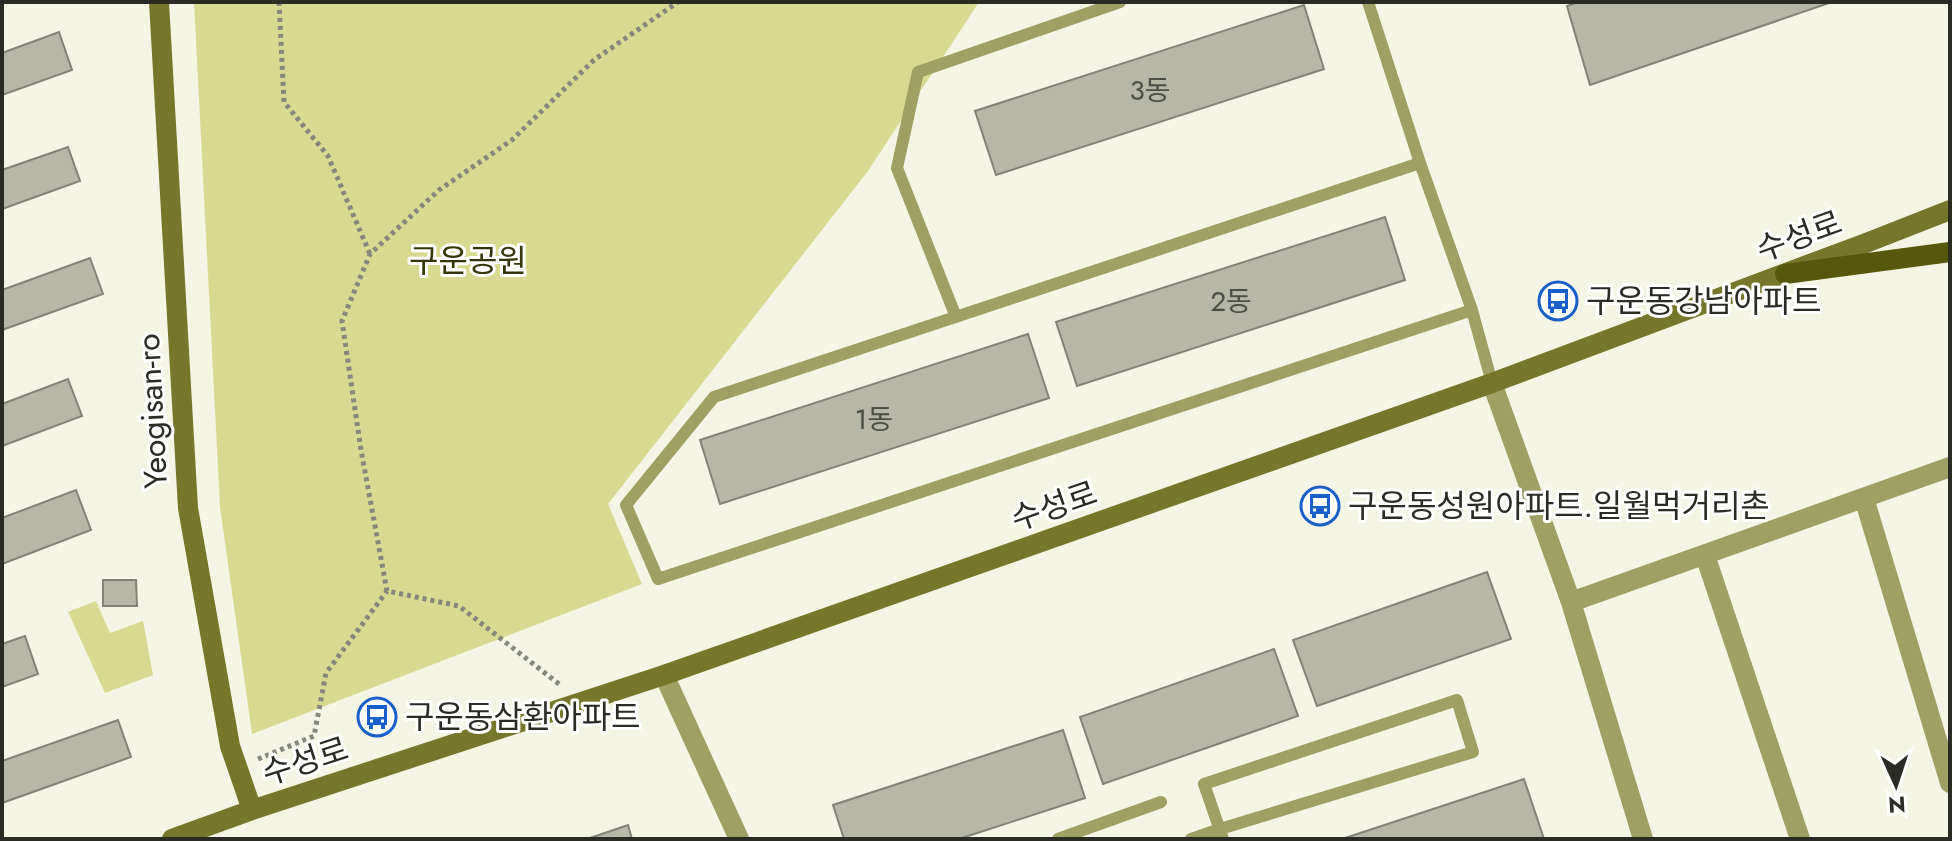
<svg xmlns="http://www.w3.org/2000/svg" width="1952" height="841" font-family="Jost,'Noto Sans KR',sans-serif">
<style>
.green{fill:#d8da92}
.building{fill:#b6b7a7;stroke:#828374;stroke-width:2}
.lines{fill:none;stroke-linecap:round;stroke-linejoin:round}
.path{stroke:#87887c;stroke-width:5;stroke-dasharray:4 4;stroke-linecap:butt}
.lane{stroke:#9fa164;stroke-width:12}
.street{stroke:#9fa164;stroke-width:20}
.secondary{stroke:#76772a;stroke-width:20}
.primary{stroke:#58580c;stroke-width:20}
.labels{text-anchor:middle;stroke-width:6;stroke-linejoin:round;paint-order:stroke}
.number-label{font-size:28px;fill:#4d4e45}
.street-label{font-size:32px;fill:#2a2b24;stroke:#fff}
.park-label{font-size:32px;fill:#34350a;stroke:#fff}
.poi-label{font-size:32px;fill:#2a2b24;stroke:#fff;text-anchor:start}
</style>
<rect width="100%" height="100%" fill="#f4f5e4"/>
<path class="green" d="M 194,2 L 979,2 L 868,171 L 608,504 L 642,584 L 252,734 L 220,507 Z
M 96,601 L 110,633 L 143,621 L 153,675 L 105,693 L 68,612 Z"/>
<path class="building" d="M 1578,2 L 1832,2 L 1590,85 L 1567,6 Z
M 1304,5 L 1324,69 L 996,175 L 975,111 Z
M 59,32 L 72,70 L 2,95 L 2,53 Z
M 68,147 L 80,181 L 2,209 L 2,170 Z
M 1385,217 L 1405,280 L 1077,386 L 1056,322 Z
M 90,258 L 103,294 L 2,330 L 2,290 Z
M 1028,334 L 1049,398 L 720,504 L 700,440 Z
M 68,379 L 82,416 L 2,446 L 2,404 Z
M 76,490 L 91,530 L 2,564 L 2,518 Z
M 1487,572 L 1511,639 L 1317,706 L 1293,640 Z
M 103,580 L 136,580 L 137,606 L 103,606 Z
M 25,636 L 38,674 L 2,687 L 2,644 Z
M 1274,649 L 1298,716 L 1103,784 L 1080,717 Z
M 118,720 L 131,757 L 2,803 L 2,761 Z
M 1063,730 L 1085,798 L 959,839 L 844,839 L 833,805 Z
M 1524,779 L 1544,839 L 1342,839 Z
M 628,825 L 632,839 L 587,839 Z"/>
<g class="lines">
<path class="path" d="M 279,2 L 284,102 L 328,156 L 370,254
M 559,684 L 459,606 L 387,591 L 361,450 L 342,321 L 370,254 L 439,190 L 512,140 L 594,60 L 678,2
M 258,759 L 314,736 L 326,673 L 387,591"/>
<path class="lane" d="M 1368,2 L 1420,163 L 1472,310 L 1492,383
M 1420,163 L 714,397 L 626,505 L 658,579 L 1472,310
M 956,317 L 897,168 L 918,72 L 1120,2
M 1058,839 L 1161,802
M 1191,839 L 1220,829 L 1473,752 L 1457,700 L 1204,784 L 1223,839"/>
<path class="street" d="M 1492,383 L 1571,602
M 1864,498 L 1950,783
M 1705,555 L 1800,839
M 664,675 L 739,839
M 1643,839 L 1571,602 L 1950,467"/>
<path class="secondary" d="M 159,2 L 188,508 L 230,746 L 252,810
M 172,839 L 252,810 L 664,675 L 1492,383 L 1866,243 L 1950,210"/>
<path class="primary" d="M 1785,274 L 1950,252"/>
</g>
<defs>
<symbol id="bus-ring" viewBox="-11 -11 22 22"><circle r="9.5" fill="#fff" stroke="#195fca" stroke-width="1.5"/><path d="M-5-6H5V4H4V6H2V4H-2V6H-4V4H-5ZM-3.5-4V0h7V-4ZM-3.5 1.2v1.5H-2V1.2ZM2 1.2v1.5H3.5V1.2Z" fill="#195fca"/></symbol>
</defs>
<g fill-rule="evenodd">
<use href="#bus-ring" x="1536" y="279" width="44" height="44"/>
<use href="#bus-ring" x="1298" y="484" width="44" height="44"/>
<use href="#bus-ring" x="355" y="695" width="44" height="44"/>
</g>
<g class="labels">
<g class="number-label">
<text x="1150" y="100">3동</text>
<text x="1231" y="311">2동</text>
<text x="874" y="429">1동</text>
</g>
<g class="street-label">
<text transform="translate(1799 236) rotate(-20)" y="11">수성로</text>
<text transform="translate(152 411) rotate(-93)" y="11">Yeogisan-ro</text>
<text transform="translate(1054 506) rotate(-19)" y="11">수성로</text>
<text transform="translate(305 761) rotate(-18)" y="11">수성로</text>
</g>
<g class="park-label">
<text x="468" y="272">구운공원</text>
</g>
<g class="poi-label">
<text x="1586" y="312">구운동강남아파트</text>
<text x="1348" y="517">구운동성원아파트.일월먹거리촌</text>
<text x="405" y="728">구운동삼환아파트</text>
</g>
</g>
<rect width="1952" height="841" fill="none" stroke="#2a2b24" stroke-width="8"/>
<g transform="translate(1896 785) rotate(177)" stroke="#ffffff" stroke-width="6" paint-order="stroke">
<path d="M0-6L14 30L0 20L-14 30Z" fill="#2a2b24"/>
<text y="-12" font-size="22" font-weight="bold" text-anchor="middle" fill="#2a2b24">N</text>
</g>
</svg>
